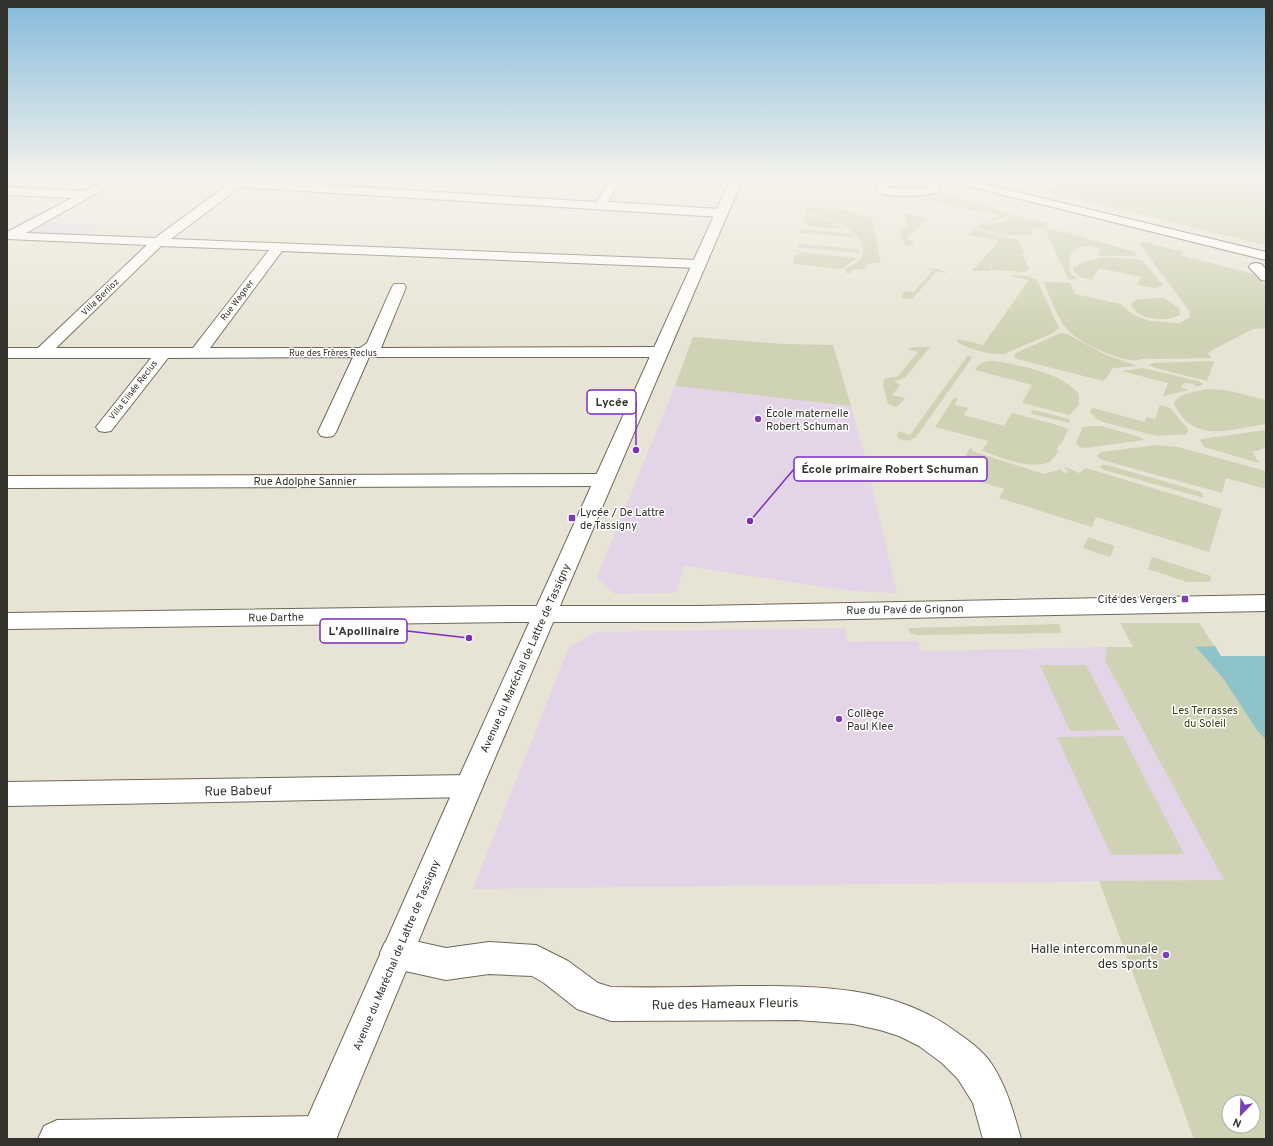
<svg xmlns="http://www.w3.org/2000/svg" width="1273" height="1146" font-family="Overpass,sans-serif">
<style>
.education{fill:#e3d4e7}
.green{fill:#cfd2b4;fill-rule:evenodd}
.water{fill:#8ec3c9}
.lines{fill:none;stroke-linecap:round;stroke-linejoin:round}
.minor-casing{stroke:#6c695b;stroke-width:2}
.tertiary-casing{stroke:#6c695b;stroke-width:2}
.minor{fill:#fff;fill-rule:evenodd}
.tertiary{fill:#fff;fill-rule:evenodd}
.poi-dot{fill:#7c3fb4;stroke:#fff;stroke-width:1.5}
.labels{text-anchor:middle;stroke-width:3;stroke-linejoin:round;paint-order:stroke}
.far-street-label{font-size:9px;fill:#33322c;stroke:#fff}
.poi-label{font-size:11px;fill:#33322c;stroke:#fff;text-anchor:start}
.street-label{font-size:11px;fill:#33322c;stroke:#fff}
.park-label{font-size:11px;fill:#3d3f0d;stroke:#fff}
.near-street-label{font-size:13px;fill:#33322c;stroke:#fff}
.near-poi-label{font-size:13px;fill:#33322c;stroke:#fff;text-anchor:end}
.leader{fill:none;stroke:#7b2cbf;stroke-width:1.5}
.callout-dot{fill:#7b2cbf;stroke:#fff;stroke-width:1.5}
.callout{fill:#fff;stroke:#7b2cbf;stroke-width:1.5}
.callout-label{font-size:12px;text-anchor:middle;font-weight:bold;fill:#33322c}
</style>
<rect width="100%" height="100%" fill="#e8e4d5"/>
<path class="education" d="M 45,223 L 89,225 L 101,225 L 86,235 L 27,233 Z
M 675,386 L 851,406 L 864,452 L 897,593 L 852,591 L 684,566 L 676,593 L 615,594 L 597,577 Z
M 845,628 L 847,642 L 918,641 L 922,651 L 1107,647 L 1105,660 L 1225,880 L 473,889 L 569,647 L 596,632 Z"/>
<path class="green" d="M 1067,178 L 1266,178 L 1266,245 L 1043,191 Z
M 899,194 L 942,194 L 1013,214 L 992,221 L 998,215 L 905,196 L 892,195 Z
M 806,207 L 846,210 L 872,219 L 881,263 L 871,263 L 865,267 L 868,268 L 852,270 L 851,273 L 845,273 L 846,269 C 851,265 858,263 861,258 C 874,231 822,215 805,213 Z
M 904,213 L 927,218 L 907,239 L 915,242 L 909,247 L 904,245 L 900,230 L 908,228 Z
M 806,215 L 827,220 L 846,229 L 807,226 L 807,223 L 803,223 Z
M 1016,216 L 1049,224 L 1045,227 L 1132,251 L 1137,255 L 1131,256 L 1099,256 L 1097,255 L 1100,253 L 1100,249 C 1085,242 1067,247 1069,266 C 1070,270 1068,269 1070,272 C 1072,275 1075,276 1077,279 L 1069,280 L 1045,230 L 1032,228 L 1033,235 L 1005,235 L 976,228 L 979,224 L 999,223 Z
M 801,229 L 853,234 L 855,237 L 801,233 Z
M 974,229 L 1018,240 L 1025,254 L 1014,256 L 1023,255 L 1029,270 L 1024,272 L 993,270 L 990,266 L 992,261 L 989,265 L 991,271 L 972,271 L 999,241 L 968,235 Z
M 1144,242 L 1184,252 L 1180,255 L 1253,274 L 1266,286 L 1266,328 L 1253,329 L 1214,349 L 1208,353 L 1212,358 L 1154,359 C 1143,357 1140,361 1130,360 C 1114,358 1077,342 1067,329 C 1057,318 1050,296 1043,282 L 1070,283 L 1075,294 L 1121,304 L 1132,314 L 1150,321 L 1179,323 L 1189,318 L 1190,312 L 1139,243 Z
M 798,244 L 859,249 L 859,253 L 797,247 Z
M 797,251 L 800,252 L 857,258 L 842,269 L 793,264 L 795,255 L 799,255 L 800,253 Z
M 1104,257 L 1142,260 L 1163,285 L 1156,288 L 1137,285 L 1141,277 L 1099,268 L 1092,280 L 1080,277 L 1073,271 L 1074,266 L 1087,261 Z
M 924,268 L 939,269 L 948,274 L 937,271 L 912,299 L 901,298 L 904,291 L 914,292 L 933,270 Z
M 1007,275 L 1028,276 L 1037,280 L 1059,328 L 1053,333 L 1004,354 C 990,355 969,349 957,342 L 958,339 L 983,345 L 1029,280 Z
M 1163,298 L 1179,308 L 1180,315 C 1168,323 1135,320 1131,304 L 1138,299 Z
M 1061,333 L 1067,334 L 1104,354 L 1137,366 L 1113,368 L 1106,379 L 1103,381 L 1017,359 L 1014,356 L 1016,353 Z
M 693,337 L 783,344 L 833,345 L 851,406 L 675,386 Z
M 913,347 L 930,347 L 905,378 L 894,381 L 900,385 L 892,395 L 905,398 L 899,405 L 896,407 L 888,404 L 883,386 L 884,379 L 898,376 L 918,352 L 908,349 Z
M 968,355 L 972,358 L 916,437 C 911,442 902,441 897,437 L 898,431 L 910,435 Z
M 995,361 C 1023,366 1060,372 1079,394 L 1079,405 L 1070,415 L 1022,403 L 1032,385 L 975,370 C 980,362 985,361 995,361 Z
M 1212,361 L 1214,362 L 1207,381 L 1155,368 L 1149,365 L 1153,363 Z
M 1143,368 L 1198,381 L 1204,384 L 1197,387 L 1193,384 L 1185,383 L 1180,387 L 1189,390 L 1163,396 L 1168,383 L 1121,371 Z
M 1207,389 L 1226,390 L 1266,400 L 1266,424 C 1230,429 1194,445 1174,404 C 1177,393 1198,391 1207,389 Z
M 954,398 L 958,398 L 955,405 L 968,408 L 964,415 L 1004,426 L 1012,413 L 1064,427 L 1068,430 L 1061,445 L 1059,444 L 1057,450 L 1059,451 L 1050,462 C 1028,470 1004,458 982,451 L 988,441 L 935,427 Z
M 1160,405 L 1170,408 L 1188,429 L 1187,434 L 1157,436 L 1103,422 L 1097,419 L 1090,412 L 1091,409 L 1093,408 L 1145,422 L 1146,417 L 1155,419 Z
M 1034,410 L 1069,419 L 1070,423 L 1032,414 L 1031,411 Z
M 1090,426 L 1102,426 L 1140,437 L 1144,440 L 1085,448 L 1079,447 L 1076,442 L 1083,427 Z
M 1266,430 L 1266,447 L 1257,451 L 1252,451 L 1259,463 L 1204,447 L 1200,440 L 1201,439 Z
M 1157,445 L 1178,447 L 1266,471 L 1266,489 L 1226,478 L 1222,493 L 1102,460 L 1097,456 L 1101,452 Z
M 970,448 L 975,452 L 1044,474 L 1061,469 L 1062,472 L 1067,473 L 1068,470 L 1064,468 L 1066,467 L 1079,473 L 1086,468 L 1222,509 L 1209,552 L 1096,517 L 1092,527 L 999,498 L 1004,489 L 955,474 Z
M 1101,465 L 1107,465 L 1201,492 L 1203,496 L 1202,498 L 1197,496 L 1104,470 L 1100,467 Z
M 1088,537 L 1115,546 L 1110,557 L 1083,548 Z
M 1152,557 L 1211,576 L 1210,582 L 1187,582 L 1148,569 Z
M 1120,623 L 1199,623 L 1221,656 L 1266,656 L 1266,1139 L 1194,1139 L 1099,881 L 1224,880 L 1105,660 L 1107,647 L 1133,647 ZM 1229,1102 L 1253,1102 L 1253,1126 L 1229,1126 Z
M 1059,624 L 1062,633 L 917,635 L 910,633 L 908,628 Z
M 1040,665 L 1086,665 L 1120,730 L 1070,731 Z
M 1123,736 L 1184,854 L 1111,855 L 1057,737 Z"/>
<path class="water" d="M 1215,646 L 1221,656 L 1266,656 L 1266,740 L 1257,730 L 1223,678 L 1196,647 Z"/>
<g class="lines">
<defs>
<path id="minor" d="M 110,178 L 124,178 L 26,233 L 155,238 L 237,178 L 249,178 L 248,180 L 596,202 L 612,178 L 622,178 L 608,202 L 720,209 L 726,213 L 720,217 L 240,187 L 171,239 L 698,260 L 703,261 L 705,264 L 703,267 L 698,268 L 282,251 L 210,348 L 360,348 L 367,343 L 392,287 L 394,284 L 404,284 L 406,287 L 381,348 L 659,347 L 665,349 L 667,352 L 665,355 L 659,357 L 369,357 L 336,432 L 333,436 L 327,437 L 321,436 L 318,432 L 353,357 L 168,358 L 111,431 L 105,432 L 99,431 L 96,427 L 151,358 L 7,358 L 7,348 L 38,348 L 147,245 L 7,239 L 7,232 L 72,198 L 7,195 L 7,187 L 84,191 ZM 161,246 L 269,250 L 193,348 L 56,348 Z
M 874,178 L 885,178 L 889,188 L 929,188 L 930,178 L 959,178 L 1266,252 L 1266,260 L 947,181 L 941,181 L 940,190 C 934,197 883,198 878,191 Z
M 1256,263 L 1261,264 L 1266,269 L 1266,281 L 1261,280 L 1249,267 L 1251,264 Z
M 603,474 L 610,476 L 613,480 L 610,484 L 603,486 L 7,488 L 7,476 Z
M 1266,595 L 1266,611 L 698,622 L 515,622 L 7,629 L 7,613 L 515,606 L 698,606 Z
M 469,775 L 479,778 L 483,786 L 479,794 L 469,797 L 7,806 L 7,782 Z
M 396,937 L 446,948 L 489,942 L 536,945 L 568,961 L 598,983 L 611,987 C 654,988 698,987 741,986 C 816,986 892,985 955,1031 C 968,1040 982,1050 991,1063 C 1006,1085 1014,1113 1021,1139 L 983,1139 L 973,1103 L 958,1079 L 942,1063 L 919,1046 L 899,1036 L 880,1030 L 853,1024 L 797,1020 L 611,1021 L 577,1009 L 544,983 L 532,976 L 489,974 L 446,980 L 396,969 L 385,964 L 380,953 L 385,942 Z
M 319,1116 L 332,1122 L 338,1135 L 336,1139 L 38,1139 L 44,1126 L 57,1120 Z"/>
<path id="tertiary" d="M 731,178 L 743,178 L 483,786 L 336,1139 L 298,1139 L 455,786 Z"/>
</defs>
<use href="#minor" class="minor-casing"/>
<use href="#tertiary" class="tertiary-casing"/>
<use href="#minor" class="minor"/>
<use href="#tertiary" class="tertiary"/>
</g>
<linearGradient id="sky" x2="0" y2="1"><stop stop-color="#84badc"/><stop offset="0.53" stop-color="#f5f3ec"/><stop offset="1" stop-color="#f5f3ec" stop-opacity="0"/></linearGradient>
<rect width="1273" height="338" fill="url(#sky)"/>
<g class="poi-dot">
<circle cx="758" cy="419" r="4"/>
<rect x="568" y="514" width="8" height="8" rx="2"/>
<rect x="1181" y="595" width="8" height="8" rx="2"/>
<circle cx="839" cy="719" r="4"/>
<circle cx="1166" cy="955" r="4"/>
</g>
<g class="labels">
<g class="far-street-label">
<text transform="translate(100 297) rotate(-44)" y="3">Villa Berlioz</text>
<text transform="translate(237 300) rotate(-53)" y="3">Rue Wagner</text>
<text x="333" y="356">Rue des Frères Reclus</text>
<text transform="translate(133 390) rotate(-52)" y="3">Villa Elisée Reclus</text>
</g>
<g class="poi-label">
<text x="766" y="417">École maternelle<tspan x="766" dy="13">Robert Schuman</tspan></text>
<text x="580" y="516">Lycée / De Lattre<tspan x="580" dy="13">de Tassigny</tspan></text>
<text x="1177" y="603" text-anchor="end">Cité des Vergers</text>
<text x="847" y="717">Collège<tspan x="847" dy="13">Paul Klee</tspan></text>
</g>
<g class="street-label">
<text x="305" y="485">Rue Adolphe Sannier</text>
<text transform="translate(905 609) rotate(-1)" y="4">Rue du Pavé de Grignon</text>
<text transform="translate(276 617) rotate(-1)" y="4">Rue Darthe</text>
<text transform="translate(525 658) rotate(-66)" y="4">Avenue du Maréchal de Lattre de Tassigny</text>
<text transform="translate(396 955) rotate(-67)" y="4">Avenue du Maréchal de Lattre de Tassigny</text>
</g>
<g class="park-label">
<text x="1205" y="714">Les Terrasses<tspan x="1205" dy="13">du Soleil</tspan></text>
</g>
<g class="near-street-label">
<text transform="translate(238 790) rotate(-1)" y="5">Rue Babeuf</text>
<text transform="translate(725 1003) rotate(-1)" y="5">Rue des Hameaux Fleuris</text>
</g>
<g class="near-poi-label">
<text x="1158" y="953">Halle intercommunale<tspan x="1158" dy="15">des sports</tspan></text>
</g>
</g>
<path class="leader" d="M636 450L636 402M750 521L794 469M469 638L407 631"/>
<g class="callout-dot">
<circle cx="636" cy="450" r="4"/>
<circle cx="750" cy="521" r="4"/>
<circle cx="469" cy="638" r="4"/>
</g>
<g class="callout">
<rect x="587" y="390" width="49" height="24" rx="4"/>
<rect x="794" y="457" width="193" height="24" rx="4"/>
<rect x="320" y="619" width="87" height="24" rx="4"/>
</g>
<g class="callout-label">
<text x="612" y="406">Lycée</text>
<text x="890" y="473">École primaire Robert Schuman</text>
<text x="364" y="635">L'Apollinaire</text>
</g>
<rect width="1273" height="1146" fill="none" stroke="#33322c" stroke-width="16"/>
<g transform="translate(1241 1114) rotate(203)"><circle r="19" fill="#ffffff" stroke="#adadab"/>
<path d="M0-3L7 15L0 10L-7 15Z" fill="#7c3fb4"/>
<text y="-6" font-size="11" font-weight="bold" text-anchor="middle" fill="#33322c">N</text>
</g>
</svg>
